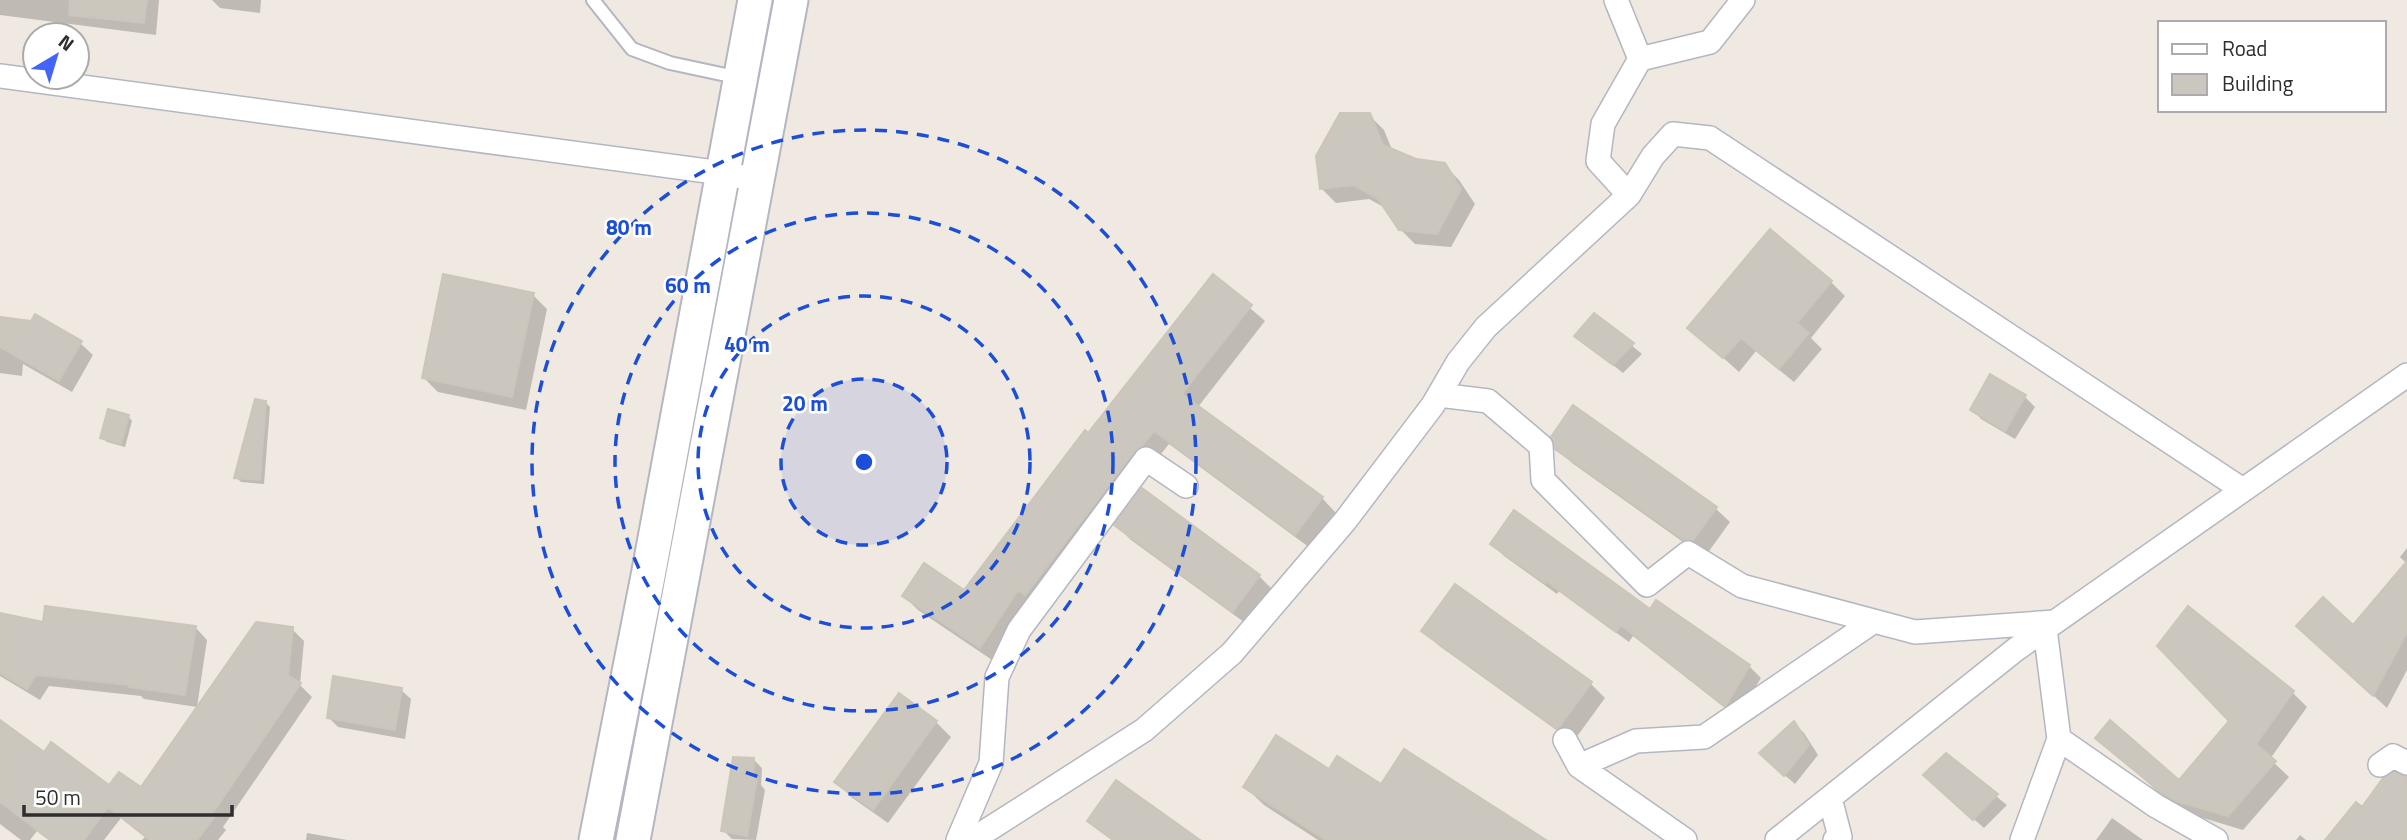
<svg xmlns="http://www.w3.org/2000/svg" width="2407" height="840" font-family="'Titillium Web',sans-serif">
<style>
.shadow{fill:#0003}
.building{fill:#cbc7bf;stroke:#cbc5ba;stroke-width:2}
.lines{fill:none;stroke-linecap:round;stroke-linejoin:round}
.service-casing{stroke:#b4b7c1;stroke-width:16}
.minor-casing{stroke:#b4b7c1;stroke-width:26}
.secondary-casing{stroke:#b4b7c1;stroke-width:37}
.service{stroke:#fff;stroke-width:12}
.minor{stroke:#fff;stroke-width:23}
.secondary{stroke:#fff;stroke-width:33}
.ring{fill:none;stroke:#1d4ed8;stroke-width:3.5;stroke-dasharray:12 9}
.centre{fill:#1d4ed8;stroke:#fff;stroke-width:3.5}
.ring-label{font-size:21px;text-anchor:middle;font-weight:bold;fill:#1d4ed8;stroke:#fff;stroke-width:5;stroke-linejoin:round;paint-order:stroke}
</style>
<rect width="100%" height="100%" fill="#efe9e1"/>
<path class="shadow" d="M 0,0 L 159,0 L 156,35 L 0,15 Z
M 212,0 L 261,0 L 260,13 L 220,8 Z
M 1369,115 L 1384,130 L 1393,152 L 1415,161 L 1444,165 L 1459,180 L 1475,204 L 1451,247 L 1415,244 L 1400,229 L 1387,209 L 1369,199 L 1336,203 L 1321,188 Z
M 1213,276 L 1265,321 L 1198,407 L 1322,498 L 1336,513 L 1310,548 L 1169,444 L 995,662 L 918,610 L 904,596 L 964,593 Z
M 1831,282 L 1845,296 L 1811,338 L 1822,349 L 1794,382 L 1756,351 L 1739,372 L 1690,328 Z
M 533,295 L 547,309 L 526,410 L 438,392 L 423,377 Z
M 1595,315 L 1642,354 L 1623,373 L 1576,336 Z
M 0,319 L 80,343 L 93,355 L 72,392 L 23,364 L 22,376 L 0,373 Z
M 1991,377 L 2025,397 L 2035,407 L 2015,439 L 1981,419 L 1972,409 Z
M 266,403 L 270,407 L 264,484 L 241,482 L 236,477 Z
M 128,416 L 132,421 L 125,447 L 107,442 L 102,437 Z
M 1557,448 L 1715,508 L 1730,522 L 1707,554 L 1700,554 L 1572,463 Z
M 1116,525 L 1259,576 L 1273,590 L 1248,625 L 1131,540 Z
M 1492,544 L 1651,612 L 1749,666 L 1761,678 L 1737,717 L 1633,636 L 1629,642 L 1559,591 L 1557,594 L 1504,556 Z
M 2407,548 L 2407,670 L 2387,708 L 2312,639 L 2353,627 L 2407,564 L 2400,557 Z
M 2189,608 L 2293,693 L 2307,707 L 2270,759 L 2289,777 L 2243,830 L 2193,815 L 2165,798 L 2097,737 L 2179,782 L 2232,721 Z
M 0,615 L 44,624 L 195,627 L 207,640 L 197,707 L 144,699 L 141,696 L 49,686 L 40,700 L 0,676 Z
M 292,629 L 304,641 L 300,685 L 312,697 L 223,827 L 226,830 L 218,840 L 142,840 L 145,837 L 121,818 L 104,840 L 49,840 L 37,831 L 30,840 L 21,840 L 0,824 L 0,739 L 44,754 L 109,787 L 141,789 Z
M 1424,631 L 1591,684 L 1605,698 L 1573,742 L 1438,645 Z
M 401,690 L 411,699 L 405,739 L 338,727 L 328,717 Z
M 899,695 L 936,722 L 951,737 L 888,823 L 851,797 L 837,782 Z
M 1794,723 L 1804,733 L 1818,755 L 1795,784 L 1771,763 Z
M 1946,756 L 2007,805 L 1984,828 L 1935,785 Z
M 753,759 L 762,768 L 761,785 L 765,790 L 756,840 L 732,839 L 723,830 Z
M 1329,772 L 1542,840 L 1318,840 L 1264,805 L 1245,787 Z
M 2112,818 L 2143,840 L 2096,840 Z
M 307,833 L 347,840 L 306,840 Z
M 2300,835 L 2306,840 L 2296,840 Z"/>
<path class="building" d="M 70,0 L 147,0 L 144,23 L 69,15 Z
M 1340,113 L 1370,113 L 1383,145 L 1416,159 L 1445,163 L 1461,189 L 1437,234 L 1399,230 L 1378,199 L 1353,185 L 1320,189 L 1316,156 Z
M 1770,229 L 1832,281 L 1797,323 L 1809,333 L 1779,369 L 1741,338 L 1723,358 L 1687,328 Z
M 443,274 L 534,293 L 512,397 L 422,378 Z
M 1213,274 L 1252,305 L 1182,394 L 1323,497 L 1295,535 L 1154,431 L 1142,446 L 1135,451 L 1025,595 L 1018,590 L 980,648 L 902,596 L 924,563 L 964,590 L 1085,430 L 1088,433 Z
M 1594,313 L 1634,343 L 1613,365 L 1574,336 Z
M 35,314 L 82,341 L 59,381 L 0,347 L 0,317 L 31,321 Z
M 1990,374 L 2026,395 L 2005,431 L 1970,410 Z
M 255,399 L 266,401 L 260,480 L 234,478 Z
M 1573,405 L 1717,507 L 1693,540 L 1684,540 L 1555,449 L 1551,437 Z
M 108,409 L 129,415 L 121,444 L 100,438 Z
M 1142,488 L 1260,575 L 1232,612 L 1114,525 Z
M 1514,510 L 1650,609 L 1656,600 L 1750,665 L 1726,705 L 1724,706 L 1621,625 L 1616,632 L 1546,581 L 1545,583 L 1490,544 Z
M 2407,561 L 2407,632 L 2373,696 L 2296,626 L 2323,597 L 2353,625 Z
M 1455,584 L 1592,682 L 1559,727 L 1557,729 L 1421,631 Z
M 45,606 L 196,626 L 185,695 L 129,687 L 130,685 L 36,675 L 27,689 L 0,673 L 0,613 L 43,622 Z
M 2188,606 L 2294,691 L 2256,744 L 2276,761 L 2228,816 L 2176,801 L 2163,794 L 2095,738 L 2110,720 L 2179,780 L 2229,721 L 2157,646 Z
M 256,622 L 293,627 L 288,675 L 301,683 L 212,814 L 215,816 L 197,840 L 150,840 L 108,807 L 84,840 L 50,840 L 0,802 L 0,720 L 44,752 L 51,742 L 109,785 L 119,772 L 141,787 Z
M 333,676 L 402,688 L 395,730 L 327,718 Z
M 899,693 L 937,721 L 873,810 L 834,782 Z
M 1794,721 L 1809,745 L 1784,776 L 1759,753 Z
M 1276,735 L 1329,769 L 1337,756 L 1381,784 L 1404,749 L 1546,840 L 1326,840 L 1243,787 Z
M 1946,753 L 1998,794 L 1973,820 L 1923,775 Z
M 733,757 L 754,758 L 753,778 L 757,779 L 747,836 L 721,831 Z
M 2394,772 L 2407,777 L 2407,840 L 2325,840 L 2356,802 L 2362,807 L 2383,778 Z
M 1116,780 L 1200,840 L 1113,840 L 1087,821 Z"/>
<g class="lines">
<defs>
<path id="service" d="M 593,0 L 632,49 L 670,63 L 740,78"/>
<path id="minor" d="M 1616,0 L 1640,59 L 1603,124 L 1598,161 L 1629,195
M 1640,59 L 1710,42 L 1743,0
M 0,76 L 722,173 L 758,180
M 1439,395 L 1488,401 L 1541,446 L 1543,480 L 1647,585 L 1688,553 L 1742,586 L 1915,632 L 2055,622
M 2045,629 L 2059,739 L 2156,806 L 2216,840
M 1565,740 L 1579,766 L 1636,741 L 1704,737 L 1874,621
M 2380,765 L 2393,756 L 2407,763
M 1579,766 L 1685,840
M 1830,798 L 1840,837 L 1835,840
M 958,840 L 991,763 L 997,677 L 1019,630 L 1146,459 L 1186,486
M 972,840 L 1144,730 L 1232,653 L 1345,521 L 1433,405 L 1458,362 L 1486,327 L 1629,195 L 1653,156 L 1673,134 L 1710,138 L 2243,490
M 1777,840 L 2015,650 L 2407,375
M 2022,840 L 2059,739"/>
<path id="secondary" d="M 596,840 L 648,576 L 755,0
M 633,840 L 791,0"/>
</defs>
<use href="#service" class="service-casing"/>
<use href="#minor" class="minor-casing"/>
<use href="#secondary" class="secondary-casing"/>
<use href="#service" class="service"/>
<use href="#minor" class="minor"/>
<use href="#secondary" class="secondary"/>
</g>
<circle cx="864" cy="462" r="83" fill="#1d4ed8" fill-opacity=".12"/>
<g class="ring">
<circle cx="864" cy="462" r="83"/>
<circle cx="864" cy="462" r="166"/>
<circle cx="864" cy="462" r="249"/>
<circle cx="864" cy="462" r="332"/>
</g>
<circle cx="864" cy="462" r="10" class="centre"/>
<g class="ring-label">
<text x="629" y="235">80 m</text>
<text x="688" y="293">60 m</text>
<text x="747" y="352">40 m</text>
<text x="805" y="411">20 m</text>
</g>
<rect x="2158" y="21" width="228" height="91" fill="#ffffff" stroke="#ababab" stroke-width="2"/>
<rect x="2172" y="44" width="35" height="10" fill="#ffffff" stroke="#ababab" stroke-width="2"/>
<text x="2222" y="56" font-size="21" fill="#2e2e2e">Road</text>
<rect x="2172" y="74" width="35" height="21" fill="#cbc7bf" stroke="#ababab" stroke-width="2"/>
<text x="2222" y="91" font-size="21" fill="#2e2e2e">Building</text>
<g transform="translate(56 56) rotate(38)"><circle r="33" fill="#ffffff" stroke="#ababab" stroke-width="2"/>
<path d="M0-5L12 26L0 18L-12 26Z" fill="#4264fb"/>
<text y="-10" font-size="19" font-weight="bold" text-anchor="middle" fill="#2e2e2e">N</text>
</g>
<path d="M24 805v10h208v-10" fill="none" stroke="#2e2e2e" stroke-width="3.5"/>
<text x="35" y="805" font-size="21" fill="#2e2e2e" stroke="#ffffff" stroke-width="5" paint-order="stroke">50 m</text>
</svg>
